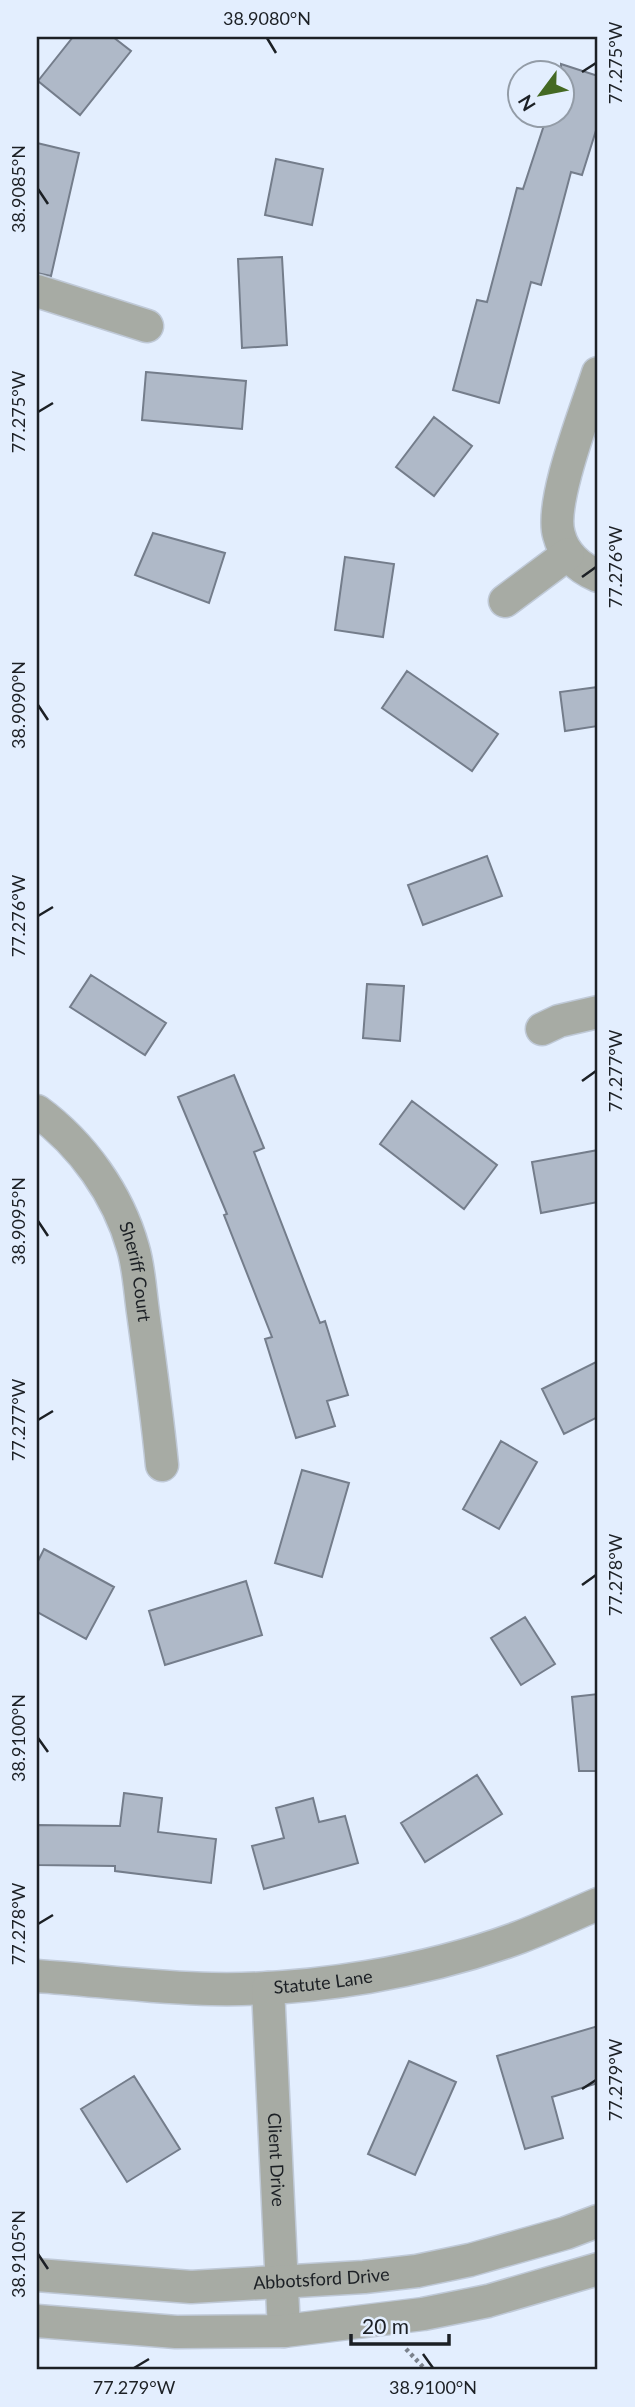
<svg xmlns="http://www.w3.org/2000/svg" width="635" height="2407" font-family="Lato,sans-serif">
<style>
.building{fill:#afb9c8;stroke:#747d8b;stroke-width:2}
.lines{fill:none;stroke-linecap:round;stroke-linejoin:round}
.street-casing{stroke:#bfc9d7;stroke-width:35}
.path{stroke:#7b828c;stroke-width:4.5;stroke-dasharray:3.5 3.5;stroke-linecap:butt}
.street{stroke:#a7aba4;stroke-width:32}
.ticks{fill:none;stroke:#1c2025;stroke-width:2.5}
.labels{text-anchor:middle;stroke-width:5;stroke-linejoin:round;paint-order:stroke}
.street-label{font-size:18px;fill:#1c2025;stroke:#e3eefe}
.neatline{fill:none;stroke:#1c2025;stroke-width:2.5}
.ticks-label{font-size:18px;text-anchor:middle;fill:#1c2025}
</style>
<rect width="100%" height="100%" fill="#e3eefe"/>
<path class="building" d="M 73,37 L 113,37 L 131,51 L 80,115 L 38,81 Z
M 561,64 L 598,76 L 598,124 L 582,175 L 571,172 L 541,285 L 531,282 L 499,403 L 453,390 L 477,300 L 487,302 L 517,188 L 523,189 L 547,116 L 562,116 Z
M 37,143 L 79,153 L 51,276 L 37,273 Z
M 276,159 L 323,169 L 312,225 L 265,215 Z
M 282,257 L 287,345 L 242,348 L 238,259 Z
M 146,372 L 246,381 L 242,429 L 142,420 Z
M 434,417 L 472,446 L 434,496 L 396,467 Z
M 153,533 L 225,553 L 209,603 L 135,575 Z
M 345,557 L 394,564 L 383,637 L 335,630 Z
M 407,671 L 498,734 L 472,771 L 382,708 Z
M 598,687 L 598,726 L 565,731 L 560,692 Z
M 487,856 L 502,896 L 423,925 L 408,885 Z
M 91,975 L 166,1023 L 145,1055 L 70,1007 Z
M 367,984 L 404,986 L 400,1041 L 363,1038 Z
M 234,1075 L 264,1148 L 254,1152 L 320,1323 L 325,1321 L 348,1395 L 327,1401 L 335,1426 L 296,1438 L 265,1339 L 272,1337 L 224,1215 L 227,1214 L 178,1097 Z
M 412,1101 L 497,1165 L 464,1209 L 380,1144 Z
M 598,1150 L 598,1202 L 541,1213 L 532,1162 Z
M 598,1361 L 598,1417 L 564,1434 L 542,1389 Z
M 501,1441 L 537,1462 L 499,1529 L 463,1509 Z
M 302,1470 L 349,1483 L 322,1577 L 275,1563 Z
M 44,1549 L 114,1587 L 86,1639 L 37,1612 L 37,1563 Z
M 246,1581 L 262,1635 L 165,1665 L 149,1611 Z
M 525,1617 L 555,1664 L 521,1685 L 491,1638 Z
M 598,1694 L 598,1771 L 579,1771 L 572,1697 Z
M 477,1775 L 502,1814 L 425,1862 L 401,1823 Z
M 124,1793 L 162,1798 L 158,1832 L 216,1839 L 211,1883 L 115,1871 L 115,1866 L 37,1865 L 37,1825 L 120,1826 Z
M 313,1798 L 319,1822 L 345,1816 L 358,1863 L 264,1889 L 252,1846 L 284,1838 L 276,1808 Z
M 598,2026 L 598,2083 L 552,2097 L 563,2138 L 525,2149 L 497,2056 Z
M 409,2061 L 456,2082 L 415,2175 L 368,2154 Z
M 134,2076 L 180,2149 L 127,2182 L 81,2109 Z"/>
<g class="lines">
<defs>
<g id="street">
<path d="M 37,291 L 147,326"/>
<path d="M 598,373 C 587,408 549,503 559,535 C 564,555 580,568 598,576"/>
<path d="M 505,601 L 568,554"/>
<path d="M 542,1029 L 559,1021 L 598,1012"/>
<path id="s1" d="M 37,1111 C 82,1144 118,1194 133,1248 C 139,1268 140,1291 143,1312 C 150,1363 157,1414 162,1465"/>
<path id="s2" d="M 37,1976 C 95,1980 154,1988 212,1989 C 312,1991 426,1972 520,1937 C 546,1927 572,1915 598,1904"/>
<path id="s3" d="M 268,1988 L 284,2331"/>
<path id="s4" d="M 37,2275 L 191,2287 L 364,2277 L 417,2271 L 470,2260 L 566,2233 L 598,2221"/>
<path d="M 37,2321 L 176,2332 L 284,2331 L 423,2314 L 488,2301 L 598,2269"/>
</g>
</defs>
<use href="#street" class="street-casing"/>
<path class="path" d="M 406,2349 L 426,2370"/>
<use href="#street" class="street"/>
</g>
<path class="ticks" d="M 267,38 L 276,53M 582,72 L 596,63M 38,189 L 48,204M 38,412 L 53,403M 582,577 L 596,567M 38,705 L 48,720M 38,916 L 53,907M 582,1081 L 596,1071M 38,1221 L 48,1236M 38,1420 L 53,1411M 582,1585 L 596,1575M 38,1738 L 48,1752M 38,1924 L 53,1915M 582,2089 L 596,2080M 38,2254 L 48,2269M 423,2354 L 433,2368M 134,2368 L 149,2359"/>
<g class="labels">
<g class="street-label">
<text dy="6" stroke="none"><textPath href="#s1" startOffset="194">Sheriff Court</textPath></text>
<text dy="6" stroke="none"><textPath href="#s2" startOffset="287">Statute Lane</textPath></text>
<text dy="6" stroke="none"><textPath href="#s3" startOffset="172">Client Drive</textPath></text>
<text dy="6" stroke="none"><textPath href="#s4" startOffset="285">Abbotsford Drive</textPath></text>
</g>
</g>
<rect width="635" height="2407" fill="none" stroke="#e3eefe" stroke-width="77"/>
<g transform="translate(541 94) rotate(238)"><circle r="33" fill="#e3eefe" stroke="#939ca7" stroke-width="2"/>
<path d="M0-5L12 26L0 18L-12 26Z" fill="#446923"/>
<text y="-10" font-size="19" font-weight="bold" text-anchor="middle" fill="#1c2025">N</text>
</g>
<path d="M351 2334v10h98v-10" fill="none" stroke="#1c2025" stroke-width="3.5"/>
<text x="362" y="2334" font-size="21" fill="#1c2025" stroke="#e3eefe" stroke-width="5" paint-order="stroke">20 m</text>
<rect x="38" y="38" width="558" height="2330" class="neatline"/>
<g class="ticks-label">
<text x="267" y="25">38.9080°N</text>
<text transform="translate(616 63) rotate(-90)" y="6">77.275°W</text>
<text transform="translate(19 189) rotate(-90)" y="6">38.9085°N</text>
<text transform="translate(19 412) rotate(-90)" y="6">77.275°W</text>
<text transform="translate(616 567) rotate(-90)" y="6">77.276°W</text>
<text transform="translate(19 705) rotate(-90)" y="6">38.9090°N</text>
<text transform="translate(19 916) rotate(-90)" y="6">77.276°W</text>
<text transform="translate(616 1071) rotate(-90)" y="6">77.277°W</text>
<text transform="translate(19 1221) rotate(-90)" y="6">38.9095°N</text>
<text transform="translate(19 1420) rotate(-90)" y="6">77.277°W</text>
<text transform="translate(616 1575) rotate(-90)" y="6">77.278°W</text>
<text transform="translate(19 1738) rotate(-90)" y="6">38.9100°N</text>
<text transform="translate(19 1924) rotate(-90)" y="6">77.278°W</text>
<text transform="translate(616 2080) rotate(-90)" y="6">77.279°W</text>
<text transform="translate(19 2254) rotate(-90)" y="6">38.9105°N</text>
<text x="134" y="2394">77.279°W</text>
<text x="433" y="2394">38.9100°N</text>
</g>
</svg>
